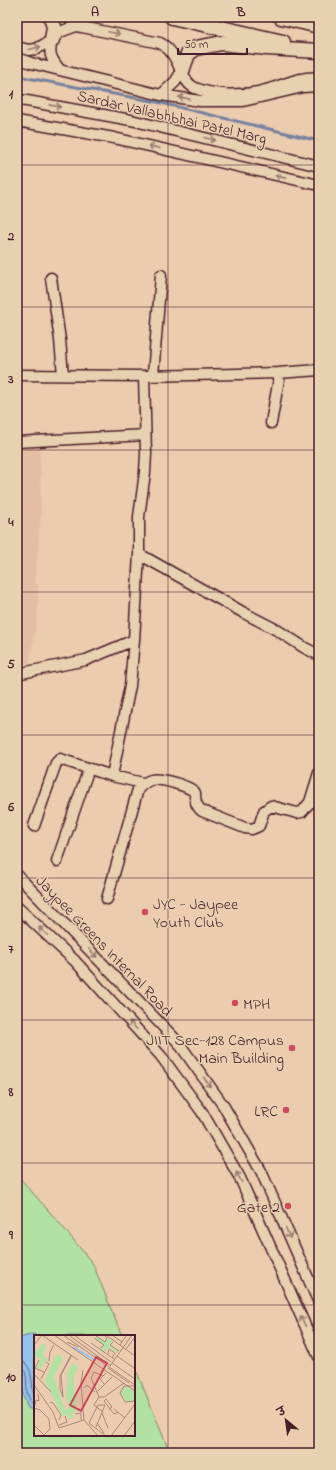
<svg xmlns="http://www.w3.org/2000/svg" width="336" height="1470" font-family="'Indie Flower','Playpen Sans Deva',sans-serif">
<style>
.built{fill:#e4bea4}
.green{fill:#b1e2a3;stroke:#7e8067}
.water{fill:#93c3ee;stroke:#7681a0}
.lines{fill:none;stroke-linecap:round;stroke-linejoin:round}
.shore{stroke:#676179;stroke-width:1}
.stream{stroke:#7681a0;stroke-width:3}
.minor-casing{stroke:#4a1f2b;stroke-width:13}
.highway-casing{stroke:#4a1f2b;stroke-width:17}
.minor{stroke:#e8d1b1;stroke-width:10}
.highway{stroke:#e8d1b1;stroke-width:14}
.oneway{stroke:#99786e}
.grid{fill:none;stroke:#4a1f2b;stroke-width:1;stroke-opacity:0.55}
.poi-dot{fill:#d1495b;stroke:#e8d1b1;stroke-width:1.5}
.labels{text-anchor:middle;stroke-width:3;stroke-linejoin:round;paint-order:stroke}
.street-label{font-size:16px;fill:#4a1f2b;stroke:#e8d1b1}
.poi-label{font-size:16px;fill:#4a1f2b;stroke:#e8d1b1;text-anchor:end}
.inset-river{fill:none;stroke:#93c3ee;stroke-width:2}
.inset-road{fill:none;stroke:#ab877a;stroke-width:1}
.view{fill:#ca4759;fill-opacity:0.15;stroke:#ca4759;stroke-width:2}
.inset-edge{fill:none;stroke:#4a1f2b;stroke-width:2}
.neatline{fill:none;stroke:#4a1f2b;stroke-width:1.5}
.grid-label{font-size:13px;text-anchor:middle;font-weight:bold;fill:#4a1f2b}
</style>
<rect width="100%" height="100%" fill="#ecccae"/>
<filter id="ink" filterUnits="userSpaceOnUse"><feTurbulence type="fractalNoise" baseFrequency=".025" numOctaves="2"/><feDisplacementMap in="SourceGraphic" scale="8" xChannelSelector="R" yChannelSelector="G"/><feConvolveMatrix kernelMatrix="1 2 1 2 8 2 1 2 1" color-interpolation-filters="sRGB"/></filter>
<g filter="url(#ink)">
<path class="built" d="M 40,447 L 41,511 L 35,584 L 38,584 L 38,614 L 29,666 L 17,669 L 17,450 Z"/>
<path class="green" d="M 17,1175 L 62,1226 L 93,1264 L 122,1336 L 37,1336 L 33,1334 L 17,1339 Z
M 134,1365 L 170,1453 L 17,1453 L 17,1367 L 22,1374 L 23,1395 L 28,1408 L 35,1411 L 35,1435 L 134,1435 Z"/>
<path class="water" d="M 33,1334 L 37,1336 L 35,1336 L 35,1411 L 28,1408 L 23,1395 L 22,1374 L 17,1367 L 17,1339 Z"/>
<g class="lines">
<path class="shore" d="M 17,1360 C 36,1361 30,1388 35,1400
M 17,1365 C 29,1366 26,1383 27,1392 C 28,1396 30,1400 31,1404 L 35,1406"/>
<path class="stream" d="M 17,76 L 157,102 L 319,141"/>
<defs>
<path id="minor" d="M 52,40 C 48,55 51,58 60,70
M 17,47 L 29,50 L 36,49 L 52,40 L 60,32 L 76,26 L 82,27 L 160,43 C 180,53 180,82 195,88 C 215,96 241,96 262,91 C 281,87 299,75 319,78
M 17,58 L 31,63 L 161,95 L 200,101 L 243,101 L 303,87 L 319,86
M 161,95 L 175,82 L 182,71
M 17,100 L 27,101 L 131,120 L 319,166
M 17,121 L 114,138 L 319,185
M 51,278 L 60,340 L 63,375
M 319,370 L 278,373 L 144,376 L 146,453 L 145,472 L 139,517 L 139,554 L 246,614 L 277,630 L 305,648 L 319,655
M 17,375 L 144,376
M 153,375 L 161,275
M 271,423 L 280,373
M 17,442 L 145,435
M 17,674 L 86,660 L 134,640 L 139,554
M 112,776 L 130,686 L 134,640
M 310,802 L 319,773
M 34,826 L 56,763 L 60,759 L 112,776 L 143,783
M 57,861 L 89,768
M 17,875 L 178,1042 L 223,1105 L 261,1171 L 319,1303
M 107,899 L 138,789 C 142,785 146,781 151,780 C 160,778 191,786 195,793 C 195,801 196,806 202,811 L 245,828 L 252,829 L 259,826 L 264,811 L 271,806 L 297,813 L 302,812 L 310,802 L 319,802
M 17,907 L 75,961 L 161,1056 L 202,1112 L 240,1178 L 319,1357"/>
<path id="highway" d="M 51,17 L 54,27 L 52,40
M 172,17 L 283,42
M 281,17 L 319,26
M 182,71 L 188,54 L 196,48 L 222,43 L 267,48 L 319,51"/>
</defs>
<use href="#minor" class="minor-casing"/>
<use href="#highway" class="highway-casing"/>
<use href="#minor" class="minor"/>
<use href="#highway" class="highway"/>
</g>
<defs><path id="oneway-shaft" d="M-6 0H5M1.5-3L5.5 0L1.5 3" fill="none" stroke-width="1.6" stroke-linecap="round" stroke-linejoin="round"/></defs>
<g class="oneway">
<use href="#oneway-shaft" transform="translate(114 33) rotate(12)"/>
<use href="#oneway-shaft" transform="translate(35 48) rotate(-15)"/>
<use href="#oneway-shaft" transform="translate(184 98) rotate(-170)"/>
<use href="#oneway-shaft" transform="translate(55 106) rotate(11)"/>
<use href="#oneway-shaft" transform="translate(210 139) rotate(14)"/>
<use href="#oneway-shaft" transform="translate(154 147) rotate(-167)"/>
<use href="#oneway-shaft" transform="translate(281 177) rotate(-167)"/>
<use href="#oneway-shaft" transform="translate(43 931) rotate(-137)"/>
<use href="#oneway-shaft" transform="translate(93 953) rotate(46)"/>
<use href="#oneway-shaft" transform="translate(133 1025) rotate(-132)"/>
<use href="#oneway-shaft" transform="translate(207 1082) rotate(54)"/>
<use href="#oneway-shaft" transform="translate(239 1177) rotate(-118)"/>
<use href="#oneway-shaft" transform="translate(288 1233) rotate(66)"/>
<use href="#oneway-shaft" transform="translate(303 1321) rotate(-114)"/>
</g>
</g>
<path class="grid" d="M 168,17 L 168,1453M 17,165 L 319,165M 17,307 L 319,307M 17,450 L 319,450M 17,592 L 319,592M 17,735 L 319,735M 17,878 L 319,878M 17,1020 L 319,1020M 17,1163 L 319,1163M 17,1305 L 319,1305"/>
<g class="poi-dot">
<circle cx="145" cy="912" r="4"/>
<circle cx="235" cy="1003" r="4"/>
<circle cx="292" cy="1048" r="4"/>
<circle cx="286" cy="1110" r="4"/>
<circle cx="288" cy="1206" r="4"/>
</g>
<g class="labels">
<g class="street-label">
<text transform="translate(172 116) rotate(13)" y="6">Sardar Vallabhbhai Patel Marg</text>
<text transform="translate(105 945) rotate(46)" y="6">Jaypee Greens Internal Road</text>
</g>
<g class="poi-label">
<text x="153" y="909" text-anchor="start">JYC - Jaypee<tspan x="153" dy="18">Youth Club</tspan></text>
<text x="243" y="1009" text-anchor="start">MPH</text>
<text x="284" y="1045">JIIT Sec-128 Campus<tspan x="284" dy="18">Main Building</tspan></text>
<text x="278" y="1116">LRC</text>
<text x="280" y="1212">Gate 2</text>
</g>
</g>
<g transform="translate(34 1335)">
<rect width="101" height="101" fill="#ecccae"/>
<path d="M 63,2 L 71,7 L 74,3 L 78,6 L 76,10 L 84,16 L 83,18 L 75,12 L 71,17 L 67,14 L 70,10 L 61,4 ZM 9,8 L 12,11 L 9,20 L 15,26 L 18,28 L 23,19 L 29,23 L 20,42 L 31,75 L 35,73 L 32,62 L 34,36 L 38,28 L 44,31 L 39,45 L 43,65 L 41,77 L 38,78 L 40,82 L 34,84 L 33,80 L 28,81 L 11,46 L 18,28 L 12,25 L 6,34 L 2,33 L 7,24 L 3,21 L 0,25 L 0,19 ZM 92,51 L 101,56 L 101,66 L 93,67 L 86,58 Z" fill="#b1e2a3"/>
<path class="inset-river" d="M 39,12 L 61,25"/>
<path class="inset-road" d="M 20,0 L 101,56M 29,0 L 101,50M 40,0 L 77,27M 72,0 L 101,21M 78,0 L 88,7M 36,1 L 77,31M 62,1 L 71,7 L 73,3 L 70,0M 60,3 L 70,10 L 66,13M 33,7 L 44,12M 79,7 L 76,10 L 85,16M 57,8 L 80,24M 0,10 L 8,0 L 44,25M 86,10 L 93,0M 92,14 L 101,2M 74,19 L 75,14 L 81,18 L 78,23M 37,20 L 26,41 L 26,54 L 29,62 L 27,40 L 38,20M 83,21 L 100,33M 5,25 L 1,33 L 10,37M 15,26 L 16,17 L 20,10M 78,28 L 101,44M 76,31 L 98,0M 74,33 L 95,48M 49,35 L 47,48 L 50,85 L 64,101M 0,39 L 17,57M 69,41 L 66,44 L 71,50M 7,44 L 15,29 L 12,27M 0,50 L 19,77 L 25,93 L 50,85M 101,51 L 90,51 L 86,58 L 91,67 L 101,66M 50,53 L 53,50 L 61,57M 64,56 L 78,42M 65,62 L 57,43 L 60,37 L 69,41 L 72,38M 72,64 L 70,66 L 80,79 L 84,77M 72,64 L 78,72 L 75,74M 16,67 L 19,68 L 27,80 L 25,85M 1,70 L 2,65 L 5,66 L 4,59M 71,70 L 64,70 L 55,88 L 72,101M 0,73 L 6,75 L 15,84 L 16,94 L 9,101M 80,74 L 91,83M 69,77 L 60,70 L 65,62 L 70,62 L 90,48M 68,78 L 74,93M 41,79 L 47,78 L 47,85M 63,88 L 70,98M 0,90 L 10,100M 25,90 L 33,87 L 31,81M 62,92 L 71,70M 77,101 L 101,69M 90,101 L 101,86"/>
<path class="view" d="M 62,22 L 73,28 L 47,76 L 36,70 Z"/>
<rect width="101" height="101" class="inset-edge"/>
</g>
<rect width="336" height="1470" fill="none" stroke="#e8d1b1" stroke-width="44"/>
<g transform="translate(286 1420) rotate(331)" stroke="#e8d1b1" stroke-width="3" paint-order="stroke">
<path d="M0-3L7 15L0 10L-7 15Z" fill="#4a1f2b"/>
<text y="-6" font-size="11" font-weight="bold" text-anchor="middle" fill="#4a1f2b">उ</text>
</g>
<path d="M178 48v6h69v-6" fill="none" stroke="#4a1f2b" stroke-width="2"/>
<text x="184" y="48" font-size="12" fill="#4a1f2b" stroke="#e8d1b1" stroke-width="3" paint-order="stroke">50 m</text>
<rect x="22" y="22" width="292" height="1426" class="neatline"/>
<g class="grid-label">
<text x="95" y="16">A</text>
<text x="241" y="16">B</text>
<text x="11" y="98">1</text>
<text x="11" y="240">2</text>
<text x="11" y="383">3</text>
<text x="11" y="526">4</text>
<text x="11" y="668">5</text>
<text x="11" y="811">6</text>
<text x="11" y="953">7</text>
<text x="11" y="1096">8</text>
<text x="11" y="1239">9</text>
<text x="11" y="1381">10</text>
</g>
</svg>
